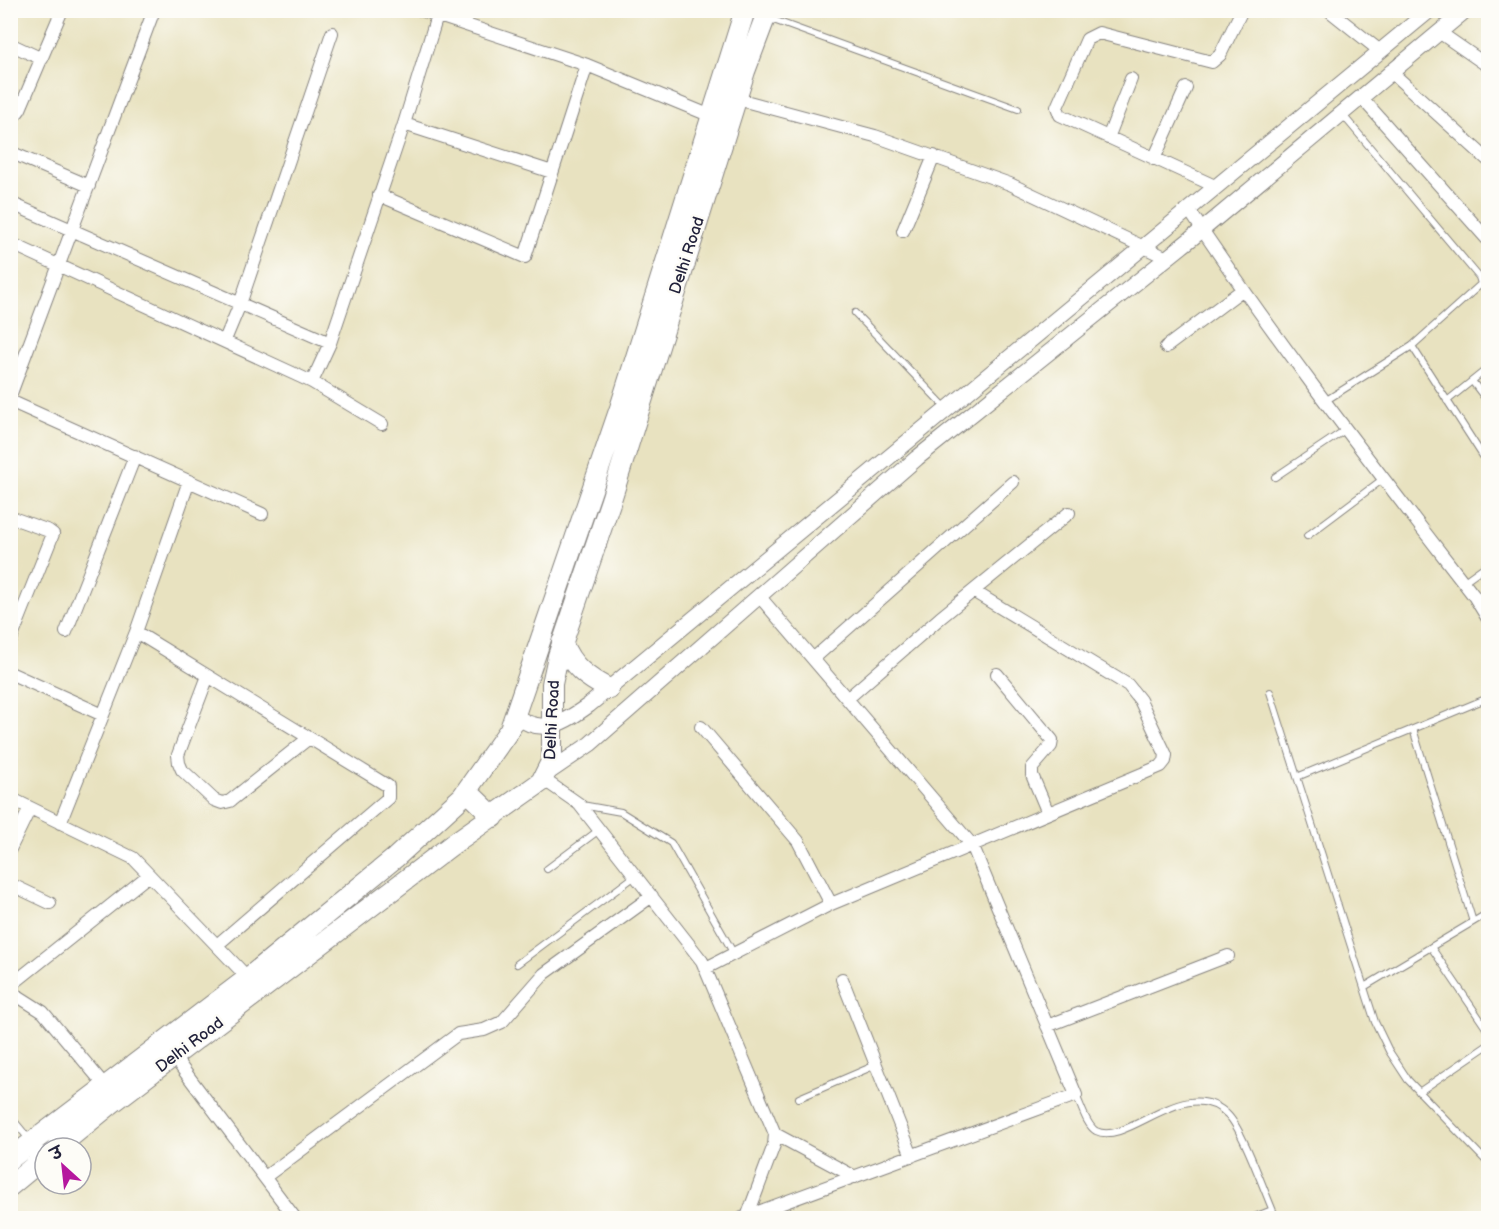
<svg xmlns="http://www.w3.org/2000/svg" width="1499" height="1229" font-family="'Balsamiq Sans','Playpen Sans Deva',sans-serif">
<style>
.lines{fill:none;stroke-linecap:round;stroke-linejoin:round}
.service-casing{stroke:#85827e;stroke-width:8}
.minor-casing{stroke:#85827e;stroke-width:14}
.tertiary-casing{stroke:#85827e;stroke-width:17}
.primary-casing{stroke:#85827e;stroke-width:22}
.service{stroke:#fff;stroke-width:6}
.minor{stroke:#fff;stroke-width:12}
.tertiary{stroke:#fff;stroke-width:15}
.primary{stroke:#fff;stroke-width:20}
.labels{text-anchor:middle;stroke-width:5;stroke-linejoin:round;paint-order:stroke}
.street-label{font-size:16px;fill:#22223b;stroke:#fdfcf7}
</style>
<rect width="100%" height="100%" fill="#fdfcf7"/>
<filter id="ink" filterUnits="userSpaceOnUse"><feTurbulence type="fractalNoise" baseFrequency=".0167" numOctaves="2"/><feDisplacementMap in="SourceGraphic" scale="12" xChannelSelector="R" yChannelSelector="G"/><feConvolveMatrix kernelMatrix="1 2 1 2 8 2 1 2 1" color-interpolation-filters="sRGB"/></filter>
<filter id="wash" filterUnits="userSpaceOnUse"><feTurbulence type="fractalNoise" baseFrequency=".008" numOctaves="4" result="noise"/><feDisplacementMap in="SourceGraphic" scale="24" xChannelSelector="R" yChannelSelector="G"/><feGaussianBlur stdDeviation="1.35" result="paint"/><feColorMatrix in="noise" values="0 0 0 0 0 0 0 0 0 0 0 0 0 0 0 0 0 1.4 0 .05"/><feComposite in="paint" operator="in"/></filter>
<g filter="url(#wash)">
<rect width="100%" height="100%" fill="#e8e2c0"/>
</g>
<g filter="url(#ink)">
<g class="lines">
<defs>
<path id="service" d="M 768,18 L 1018,109
M 1481,284 L 1488,291
M 855,313 L 946,408
M 1412,346 L 1488,464
M 1472,381 L 1488,402
M 1325,401 L 1412,346 L 1481,284 L 1479,277 L 1342,114
M 1447,401 L 1488,368
M 1275,477 L 1345,430
M 1307,536 L 1383,479
M 1463,582 L 1488,564
M 1270,692 L 1375,1022 L 1389,1051 L 1408,1080 L 1488,1163
M 1413,729 L 1473,922
M 1297,777 L 1488,698
M 582,805 L 621,812 L 671,843 L 734,954
M 547,869 L 599,830
M 1431,947 L 1488,1031
M 517,964 L 635,876
M 1364,987 L 1488,913
M 1419,1092 L 1488,1045
M 1076,1095 C 1081,1105 1086,1125 1096,1131 C 1128,1147 1186,1072 1228,1115 C 1243,1130 1266,1196 1276,1218
M 799,1098 L 876,1065
M 10,1116 L 29,1139
M 1252,1218 L 1272,1210
M 1488,1218 L 1488,1217"/>
<path id="minor" d="M 421,10 L 587,65 L 716,118
M 1331,12 L 1380,51
M 1439,32 L 1488,66
M 10,44 L 42,59
M 1390,71 L 1488,160
M 730,97 L 875,136 L 1010,184 L 1167,258
M 1361,97 L 1488,240
M 10,112 L 17,113 L 20,109 L 62,10
M 404,124 L 552,172
M 1108,138 L 1131,79
M 10,152 L 89,186
M 1154,159 L 1186,88
M 1217,187 L 1060,115 L 1057,107 L 1087,39 L 1099,33 L 1212,62 L 1220,55 L 1242,10
M 379,195 L 525,257 L 587,65
M 10,203 L 330,343
M 1189,210 C 1277,343 1376,469 1474,596 L 1488,619
M 903,231 L 934,156
M 10,243 L 312,382 L 382,424
M 225,340 L 240,304 L 332,33
M 1166,347 L 1242,290
M 312,382 L 330,343 L 404,124 L 437,16
M 10,396 L 154,10
M 10,401 L 262,514
M 10,517 L 49,531 L 53,534 L 10,642
M 66,632 L 135,456
M 136,632 L 388,786 L 388,798 L 217,945
M 813,659 L 1013,482
M 10,673 L 103,715
M 997,674 L 1052,740 L 1051,746 L 1032,768 L 1032,775 L 1048,813
M 208,676 L 178,755 L 179,763 L 182,770 L 214,800 L 222,803 L 230,801 L 309,738
M 847,699 L 940,618 L 1069,513
M 701,727 L 798,841 L 831,904
M 543,779 L 579,804 L 702,961 L 775,1134 L 774,1145 L 747,1217
M 10,798 L 133,858 L 248,978
M 60,823 L 136,632 L 189,481
M 10,849 L 30,808
M 10,884 L 50,903
M 706,968 L 831,904 L 1161,766 L 1165,761 L 1166,755 L 1140,700 L 1128,685 L 973,591
M 842,979 L 912,1156
M 10,986 L 149,875
M 10,991 L 43,1012 L 106,1087
M 1047,1026 L 1228,956
M 170,1052 L 295,1218
M 775,1134 L 855,1177
M 265,1177 L 458,1034 L 484,1030 L 502,1022 L 544,974 L 652,896
M 742,1218 L 1076,1095 L 972,845 L 760,597"/>
<path id="tertiary" d="M 516,716 C 543,737 565,722 589,705 L 1430,10
M 546,774 L 590,744 L 917,458 L 1202,230 L 1466,10"/>
<path id="primary" d="M 562,642 C 571,666 587,678 609,689
M 467,791 L 494,817
M 57,1148 L 112,1103 L 453,844 L 541,782 L 552,760 L 552,684 L 558,656 L 611,500 L 745,71 L 768,10
M 10,1159 L 248,978 L 395,858 L 462,797 L 510,729 L 620,408 L 745,10
M 10,1186 L 45,1157"/>
</defs>
<use href="#service" class="service-casing"/>
<use href="#minor" class="minor-casing"/>
<use href="#tertiary" class="tertiary-casing"/>
<use href="#primary" class="primary-casing"/>
<use href="#service" class="service"/>
<use href="#minor" class="minor"/>
<use href="#tertiary" class="tertiary"/>
<use href="#primary" class="primary"/>
</g>
</g>
<g class="labels">
<g class="street-label">
<text transform="translate(686 255) rotate(-72)" y="6">Delhi Road</text>
<text transform="translate(551 720) rotate(-87)" y="6">Delhi Road</text>
<text transform="translate(189 1044) rotate(-37)" y="6">Delhi Road</text>
</g>
</g>
<rect width="1499" height="1229" fill="none" stroke="#fdfcf7" stroke-width="36"/>
<g transform="translate(63 1166) rotate(333)"><circle r="28" fill="#fdfcf7" stroke="#a5a5ac" stroke-width="1.5"/>
<path d="M0-4.5L10 22L0 15L-10 22Z" fill="#b5179e"/>
<text y="-9" font-size="16" font-weight="bold" text-anchor="middle" fill="#22223b">उ</text>
</g>
</svg>
